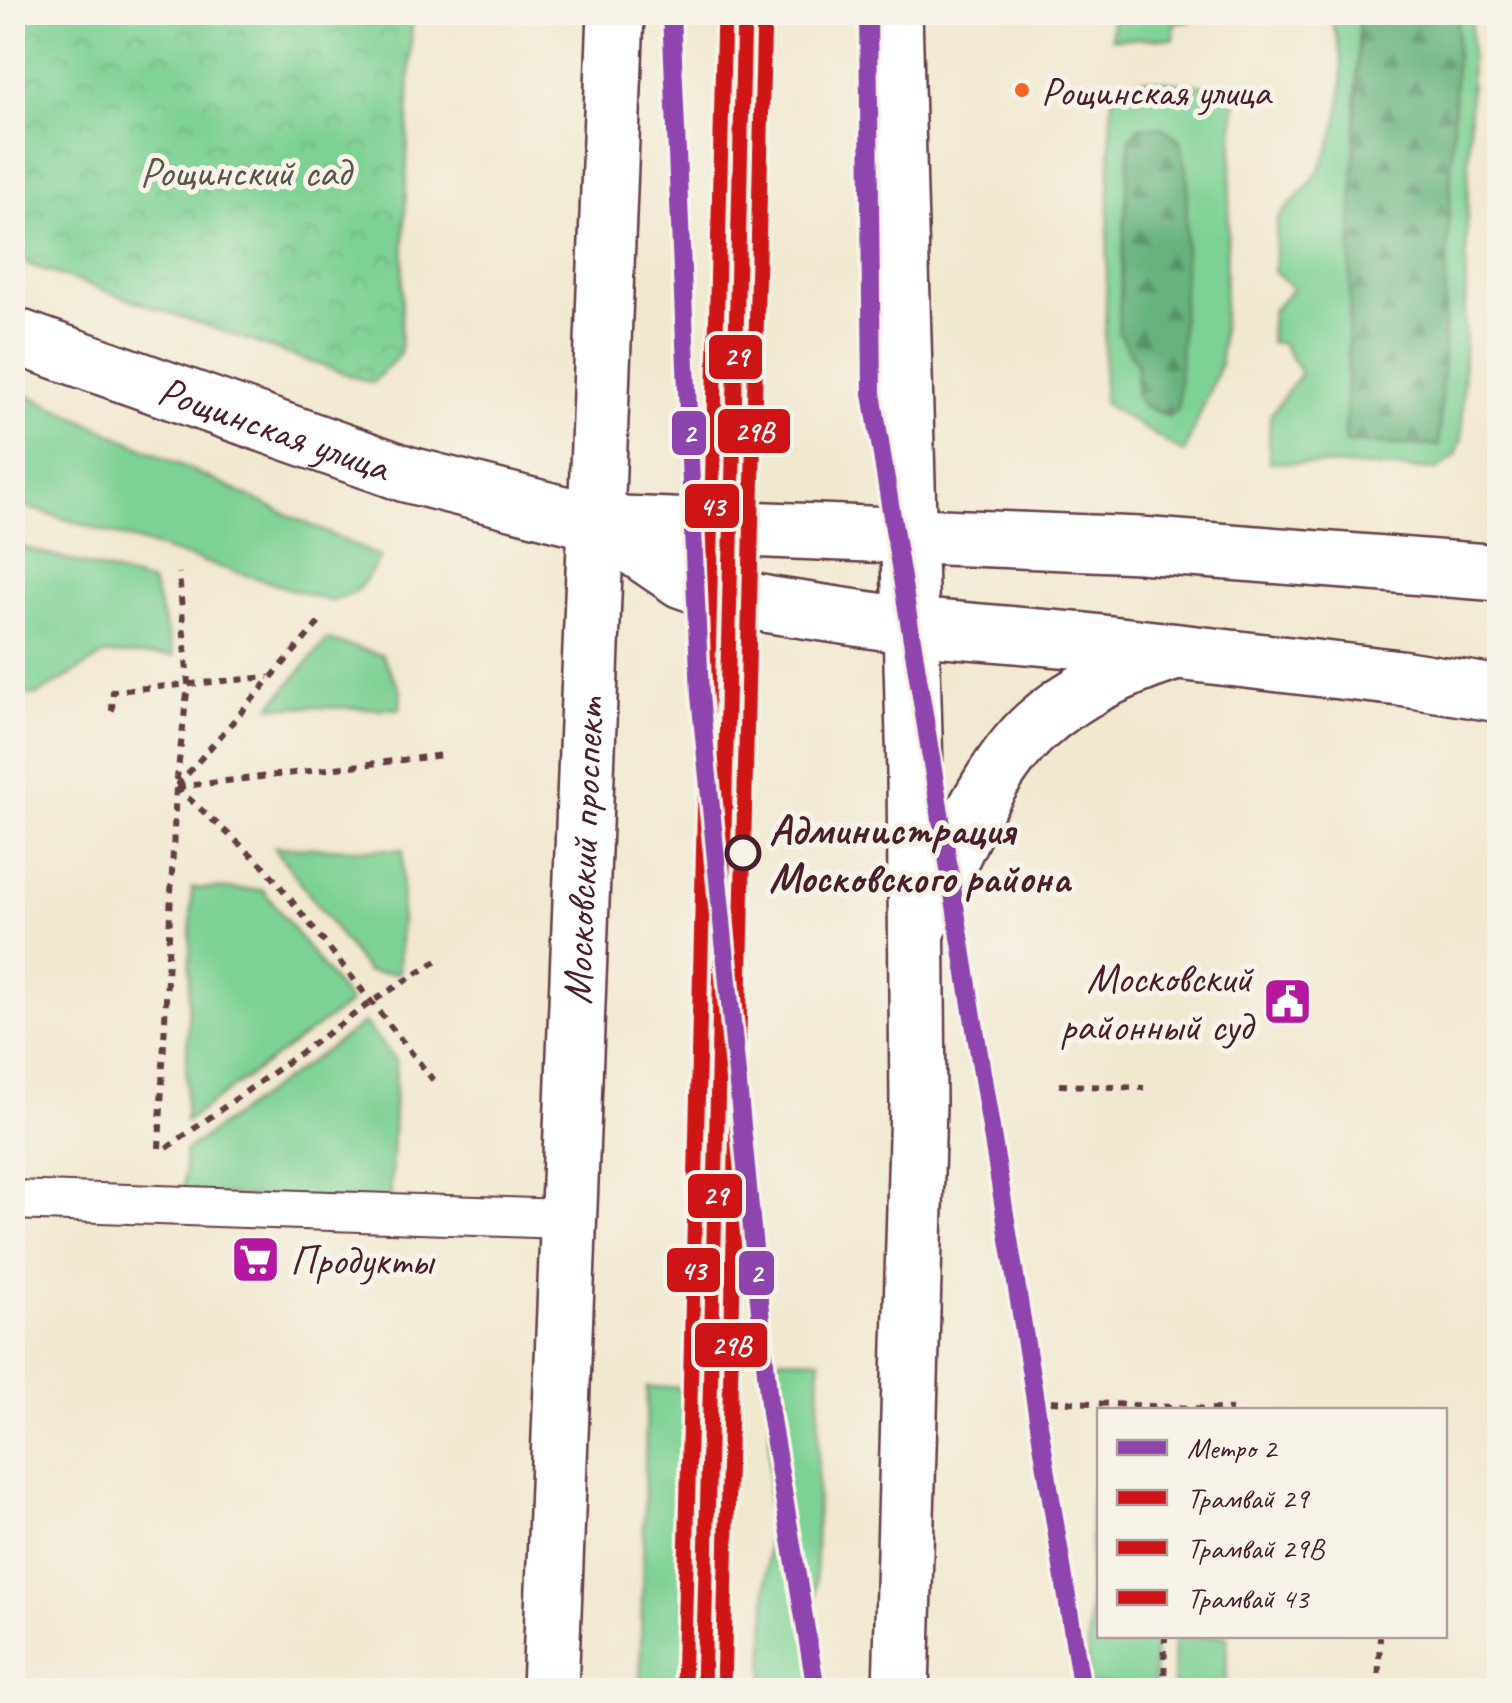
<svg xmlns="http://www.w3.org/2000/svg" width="1512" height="1703" font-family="Caveat,sans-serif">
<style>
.green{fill:#7ed194;stroke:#647860;stroke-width:2.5}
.forest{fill:url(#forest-firs);stroke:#586954;stroke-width:2.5}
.park{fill:url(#park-crowns);stroke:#647860;stroke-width:2.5}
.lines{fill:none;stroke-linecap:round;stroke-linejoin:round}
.lane-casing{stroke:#633d44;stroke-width:42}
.secondary-casing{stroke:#633d44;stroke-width:60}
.primary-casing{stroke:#633d44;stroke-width:60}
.path{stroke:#633d44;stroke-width:6;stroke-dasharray:8 8;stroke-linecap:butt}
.lane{stroke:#fff;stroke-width:38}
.secondary{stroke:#fff;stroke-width:55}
.primary{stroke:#fff;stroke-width:55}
.tram-1-casing{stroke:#f7f3e8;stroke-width:22}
.tram-2-casing{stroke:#f7f3e8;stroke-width:22}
.tram-3-casing{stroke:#f7f3e8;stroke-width:22}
.tram-1{stroke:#ce1417;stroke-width:15}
.tram-2{stroke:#ce1417;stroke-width:15}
.tram-3{stroke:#ce1417;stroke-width:15}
.metro-1-casing{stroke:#f7f3e8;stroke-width:25}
.metro-1{stroke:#8e44ad;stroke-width:18}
.bus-dot{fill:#f26522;stroke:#f7f3e8;stroke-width:4}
.stop-dot{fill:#f7f3e8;stroke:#4a1f2b;stroke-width:5}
.labels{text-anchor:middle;stroke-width:10;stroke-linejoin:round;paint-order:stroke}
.bus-label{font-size:40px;fill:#4a1f2b;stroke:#f7f3e8;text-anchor:start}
.park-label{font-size:42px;fill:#5a544a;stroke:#f7f3e8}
.street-label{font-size:42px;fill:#4a1f2b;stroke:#f7f3e8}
.stop-label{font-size:42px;font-weight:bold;fill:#4a1f2b;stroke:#f7f3e8;text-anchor:start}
.poi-label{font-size:42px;fill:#4a1f2b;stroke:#f7f3e8;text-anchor:end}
.line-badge{stroke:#f7f3e8;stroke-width:4}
.badge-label{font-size:28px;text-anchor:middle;font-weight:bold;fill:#fff}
</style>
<defs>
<pattern id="forest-firs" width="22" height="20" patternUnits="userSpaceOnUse" patternTransform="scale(2.5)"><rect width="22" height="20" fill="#66b37e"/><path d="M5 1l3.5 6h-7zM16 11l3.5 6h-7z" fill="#569167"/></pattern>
<pattern id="park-crowns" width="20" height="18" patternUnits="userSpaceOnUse" patternTransform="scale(2.5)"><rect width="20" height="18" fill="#7ed194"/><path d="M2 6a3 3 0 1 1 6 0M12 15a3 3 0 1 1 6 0" fill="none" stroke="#6eb380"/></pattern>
</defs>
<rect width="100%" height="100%" fill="#f7f3e8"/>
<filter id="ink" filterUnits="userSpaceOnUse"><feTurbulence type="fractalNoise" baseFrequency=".01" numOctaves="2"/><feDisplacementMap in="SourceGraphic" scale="20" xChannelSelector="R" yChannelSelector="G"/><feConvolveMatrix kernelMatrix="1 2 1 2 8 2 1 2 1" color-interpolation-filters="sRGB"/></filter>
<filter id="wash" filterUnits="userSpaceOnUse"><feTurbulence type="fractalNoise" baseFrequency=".0048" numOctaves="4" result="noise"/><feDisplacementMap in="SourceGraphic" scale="40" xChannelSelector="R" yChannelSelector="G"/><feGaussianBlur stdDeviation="2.25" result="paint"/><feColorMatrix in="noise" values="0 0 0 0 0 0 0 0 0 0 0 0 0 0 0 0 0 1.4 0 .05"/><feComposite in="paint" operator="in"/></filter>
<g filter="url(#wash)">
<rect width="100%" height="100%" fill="#f1e8d0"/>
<path class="green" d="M 1112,13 L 1193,13 L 1192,21 L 1175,22 L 1174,39 L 1111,38 Z
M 1328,13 L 1472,13 L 1462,438 L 1456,455 L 1437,470 L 1269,462 L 1270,416 L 1301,373 L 1282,343 L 1270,342 L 1272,311 L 1293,289 L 1274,271 L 1277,219 C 1289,206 1305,193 1314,178 C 1344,131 1352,64 1328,13 Z
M 1142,79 L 1236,88 L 1220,365 L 1184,453 L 1103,403 L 1112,97 Z
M 13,389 L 39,400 L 380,557 C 366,580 359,597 330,601 L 13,503 Z
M 13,545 L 152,583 L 174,656 L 106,654 L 37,695 L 13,694 Z
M 327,640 L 382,655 L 401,691 L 400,709 L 271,706 Z
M 274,847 L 403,850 L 399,973 L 367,972 Z
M 192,888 L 263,890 L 350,1003 L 185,1122 Z
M 364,1023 L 396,1061 L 390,1202 L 184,1193 L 185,1151 Z
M 772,1358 L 820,1359 L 813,1690 L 764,1690 Z
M 647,1387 L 694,1388 L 687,1690 L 640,1690 Z
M 1092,1492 L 1099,1492 L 1100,1636 L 1155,1636 L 1154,1686 L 1087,1684 Z
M 1174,1636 L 1227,1636 L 1226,1687 L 1173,1686 Z"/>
<path class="forest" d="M 1359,13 L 1458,13 L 1439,446 L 1345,443 Z
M 1139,127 L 1161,127 L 1180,140 L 1188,180 L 1178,409 L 1168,416 L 1142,405 L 1136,395 L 1137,364 L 1118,331 L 1130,138 Z"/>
<path class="park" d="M 13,12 L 412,13 L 400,354 L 372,383 L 13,259 Z"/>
</g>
<g filter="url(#ink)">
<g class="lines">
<defs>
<path id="lane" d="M 12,1200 L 565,1219"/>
<g id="secondary">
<path id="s1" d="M 12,335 L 406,474 L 598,523 L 1140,545 L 1500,573"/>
<path d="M 598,523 L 682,580 L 731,597 L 771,605 L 910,626 L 1085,641 L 1400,678 L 1500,694"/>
<path d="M 917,931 C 948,867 984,773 1036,726 C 1074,691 1122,670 1170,654"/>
</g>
<g id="primary">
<path d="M 894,12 L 915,772 L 918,1104 L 901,1690"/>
<path id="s2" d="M 550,1690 C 568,1131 595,572 616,12"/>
</g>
</defs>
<use href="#lane" class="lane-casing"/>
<use href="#secondary" class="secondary-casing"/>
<use href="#primary" class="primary-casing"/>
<path class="path" d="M 112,711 L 113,691 L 269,677
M 177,786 L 324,617
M 176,787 L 265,867 L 433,1080
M 177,787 L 444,755
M 1059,1085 L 1144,1088
M 159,1148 L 176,787 L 188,684 L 179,573
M 167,1148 L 370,1003 L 437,961
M 1051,1401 L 1232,1410
M 1164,1690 L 1165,1636
M 1378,1690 L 1380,1636"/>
<use href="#lane" class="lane"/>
<use href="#secondary" class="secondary"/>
<use href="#primary" class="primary"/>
<defs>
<path id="tram-1" d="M 703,1690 L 744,12"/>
<path id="tram-2" d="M 723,1690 L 764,12"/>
<path id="tram-3" d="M 683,1690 L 724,12"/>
</defs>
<use href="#tram-1" class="tram-1-casing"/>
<use href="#tram-2" class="tram-2-casing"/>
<use href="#tram-3" class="tram-3-casing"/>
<use href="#tram-1" class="tram-1"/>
<use href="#tram-2" class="tram-2"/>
<use href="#tram-3" class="tram-3"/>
<defs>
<path id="metro-1" d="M 671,12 L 700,695 L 770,1413 L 816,1690
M 868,12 L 872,393 L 1082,1690"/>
</defs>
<use href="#metro-1" class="metro-1-casing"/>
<use href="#metro-1" class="metro-1"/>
</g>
</g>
<defs>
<symbol id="civic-square" viewBox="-11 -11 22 22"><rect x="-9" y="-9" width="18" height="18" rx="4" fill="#b5179e" stroke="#f7f3e8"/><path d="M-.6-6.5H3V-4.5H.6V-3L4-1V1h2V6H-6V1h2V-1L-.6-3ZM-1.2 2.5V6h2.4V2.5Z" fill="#fff"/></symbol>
<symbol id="supermarket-square" viewBox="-11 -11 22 22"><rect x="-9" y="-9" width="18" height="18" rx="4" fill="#b5179e" stroke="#f7f3e8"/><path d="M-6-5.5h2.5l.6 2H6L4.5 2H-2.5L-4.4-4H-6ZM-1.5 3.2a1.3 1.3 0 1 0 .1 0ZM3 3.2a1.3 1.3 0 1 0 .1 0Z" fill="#fff"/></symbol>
</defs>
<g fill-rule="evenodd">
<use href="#civic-square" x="1260" y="974" width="55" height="55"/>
<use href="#supermarket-square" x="228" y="1232" width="55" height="55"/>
</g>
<circle class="bus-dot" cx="1022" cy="90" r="9"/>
<circle class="stop-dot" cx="743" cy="853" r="16"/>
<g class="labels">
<g class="bus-label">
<text x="1041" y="105">Рощинская улица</text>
</g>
<g class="park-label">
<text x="245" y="186">Рощинский сад</text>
</g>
<g class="street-label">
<text dy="15" stroke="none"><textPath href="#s1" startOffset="278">Рощинская улица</textPath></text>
<text dy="15" stroke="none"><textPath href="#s2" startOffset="840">Московский проспект</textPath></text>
</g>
<g class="stop-label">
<text x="769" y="844">Администрация<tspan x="769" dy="48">Московского района</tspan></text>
</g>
<g class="poi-label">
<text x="1252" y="992">Московский<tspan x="1252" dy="48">районный суд</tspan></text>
<text x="290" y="1274" text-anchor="start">Продукты</text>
</g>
</g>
<g class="line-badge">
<rect x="707" y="333" width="57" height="48" rx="10" fill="#ce1417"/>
<rect x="716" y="407" width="76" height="48" rx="10" fill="#ce1417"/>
<rect x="670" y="409" width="38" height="48" rx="10" fill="#8e44ad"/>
<rect x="683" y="482" width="58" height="48" rx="10" fill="#ce1417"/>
<rect x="686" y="1172" width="58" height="48" rx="10" fill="#ce1417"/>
<rect x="665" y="1246" width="57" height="48" rx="10" fill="#ce1417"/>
<rect x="737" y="1249" width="39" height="48" rx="10" fill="#8e44ad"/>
<rect x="693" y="1321" width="76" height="48" rx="10" fill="#ce1417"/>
</g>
<g class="badge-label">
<text x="736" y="366">29</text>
<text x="754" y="441">29В</text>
<text x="689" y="443">2</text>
<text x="712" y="516">43</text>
<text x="715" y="1205">29</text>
<text x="693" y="1280">43</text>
<text x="756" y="1283">2</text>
<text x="731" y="1355">29В</text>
</g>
<rect width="1512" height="1703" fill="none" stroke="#f7f3e8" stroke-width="50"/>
<rect x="1097" y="1408" width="350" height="230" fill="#f7f3e8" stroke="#b29e9c" stroke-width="2.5"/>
<rect x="1117" y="1440" width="50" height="15" fill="#8e44ad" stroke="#b29e9c" stroke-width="2.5"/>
<text x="1187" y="1458" font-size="30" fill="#4a1f2b">Метро 2</text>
<rect x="1117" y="1490" width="50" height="15" fill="#ce1417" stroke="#b29e9c" stroke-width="2.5"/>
<text x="1187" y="1508" font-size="30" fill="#4a1f2b">Трамвай 29</text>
<rect x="1117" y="1540" width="50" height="15" fill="#ce1417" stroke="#b29e9c" stroke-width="2.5"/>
<text x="1187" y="1558" font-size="30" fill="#4a1f2b">Трамвай 29В</text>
<rect x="1117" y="1590" width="50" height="15" fill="#ce1417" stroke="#b29e9c" stroke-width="2.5"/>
<text x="1187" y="1608" font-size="30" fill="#4a1f2b">Трамвай 43</text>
</svg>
